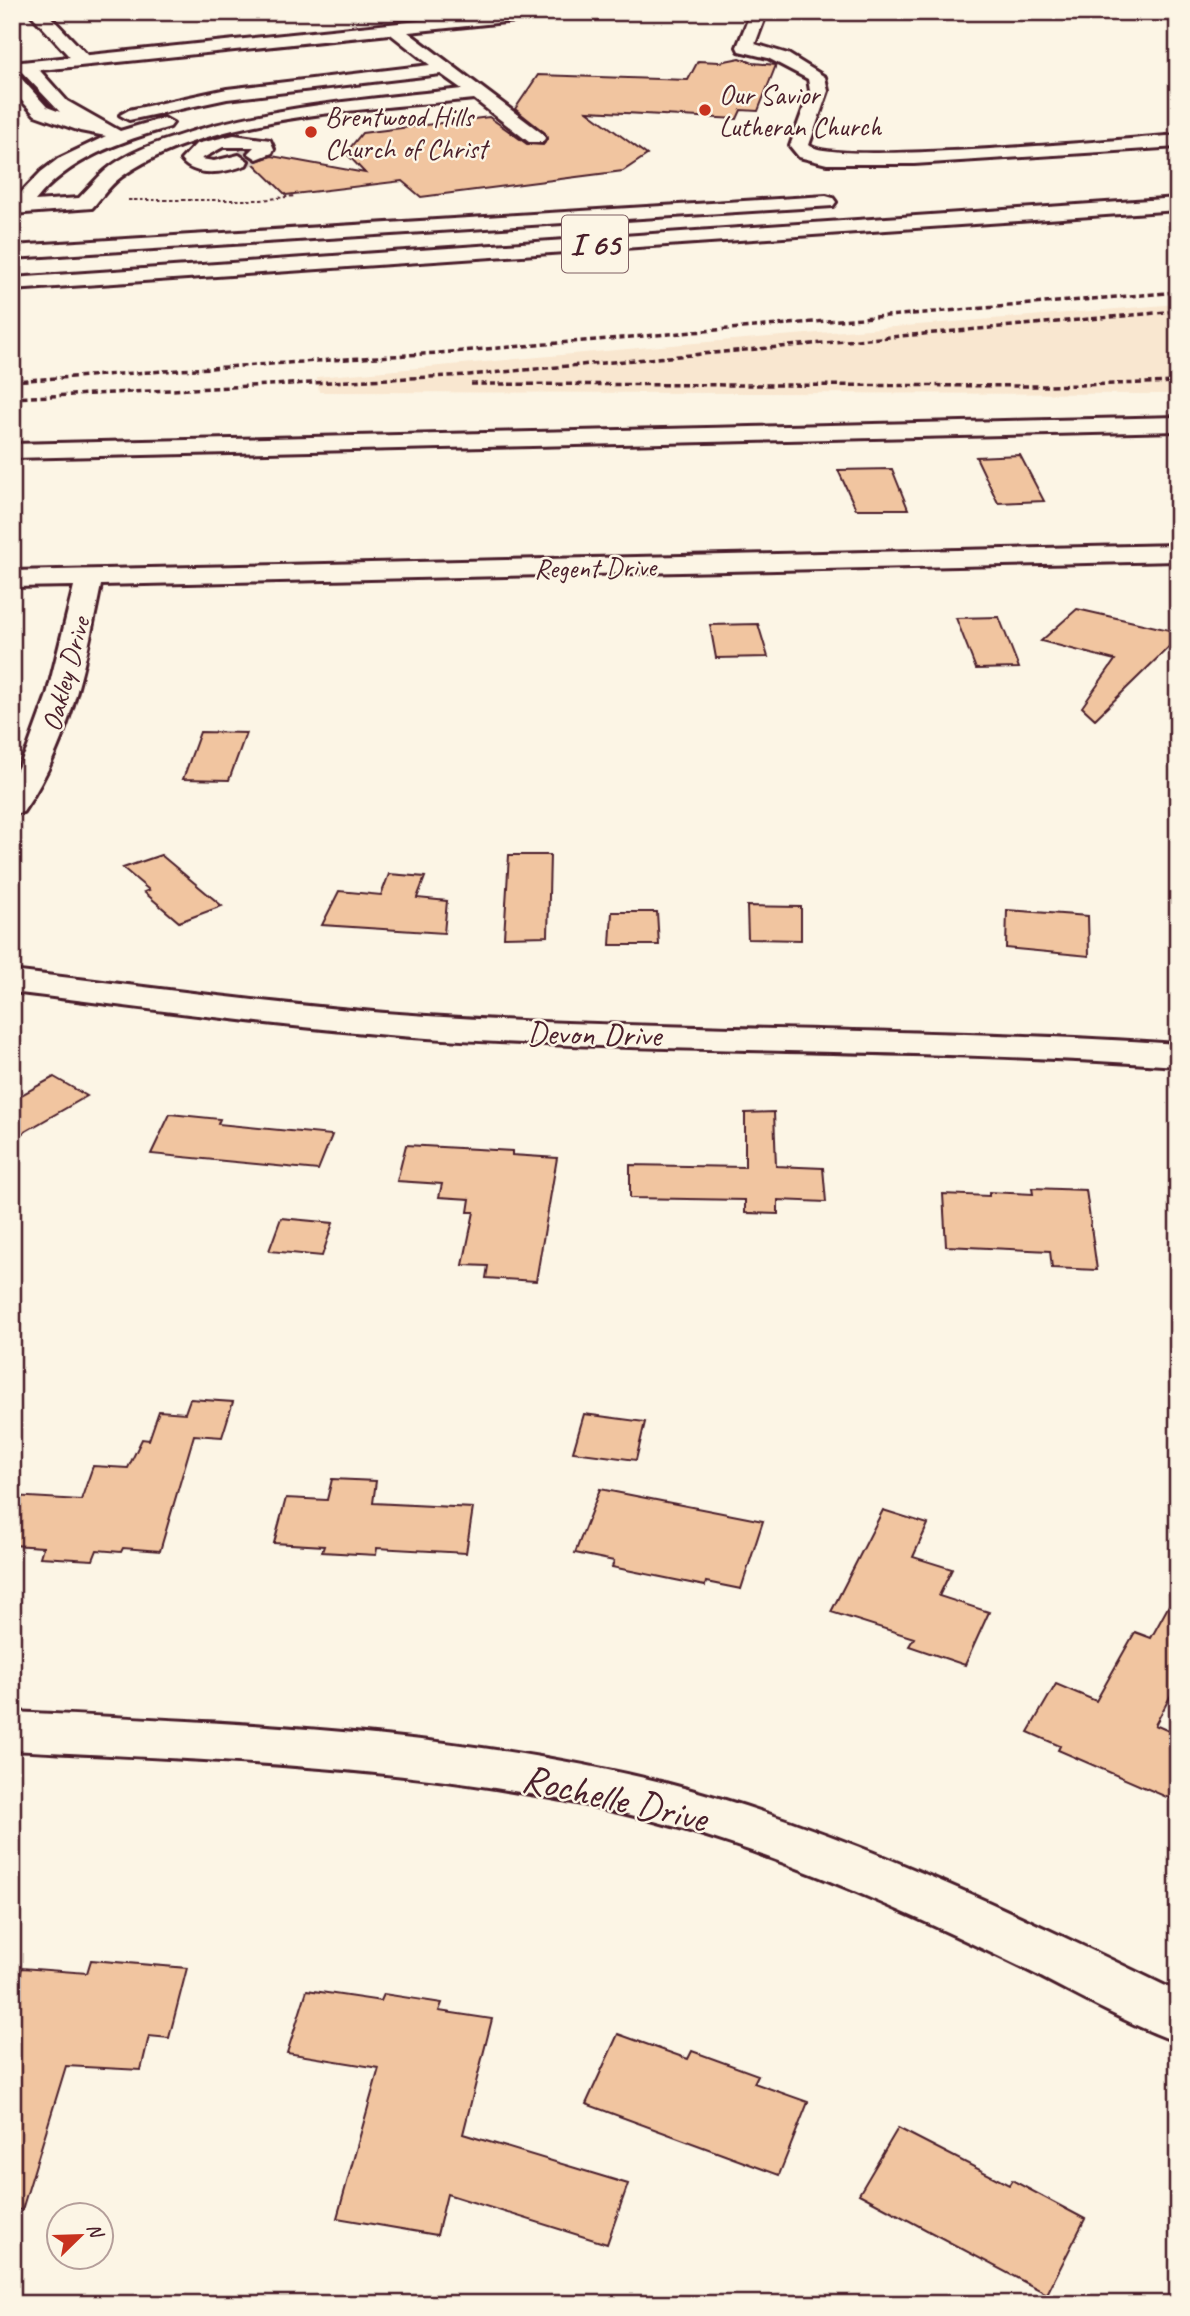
<svg xmlns="http://www.w3.org/2000/svg" width="1190" height="2316" font-family="Caveat,sans-serif">
<style>
.built{fill:#f9e7d0}
.building{fill:#f1c5a0;stroke:#4a1f2b;stroke-width:2}
.lines{fill:none;stroke-linecap:round;stroke-linejoin:round}
.minor-tunnel{stroke:#d8cac0;stroke-width:18;stroke-dasharray:18 9;stroke-linecap:butt}
.minor-casing{stroke:#4a1f2b;stroke-width:6}
.major-casing{stroke:#4a1f2b;stroke-width:6}
.highway-casing{stroke:#4a1f2b;stroke-width:6}
.path{stroke:#4a1f2b;stroke-width:2;stroke-dasharray:3.5 2.5;stroke-linecap:butt}
.minor{fill:#fcf5e5;fill-rule:evenodd}
.major{fill:#fcf5e5;fill-rule:evenodd}
.highway{fill:#fcf5e5;fill-rule:evenodd}
.rail{stroke:#4a1f2b;stroke-width:3.5;stroke-dasharray:6 3.5;stroke-linecap:butt}
.poi-dot{fill:#c8321e;stroke:#fcf5e5;stroke-width:2.5}
.labels{text-anchor:middle;stroke-width:5;stroke-linejoin:round;paint-order:stroke}
.far-poi-label{font-size:28px;fill:#4a1f2b;stroke:#fcf5e5;text-anchor:start}
.far-street-label{font-size:28px;fill:#4a1f2b;stroke:#fcf5e5}
.shield{fill:#fcf5e5;stroke:#7f5f63;stroke-width:2}
.shield-label{font-size:32px;font-weight:bold;fill:#4a1f2b}
.street-label{font-size:33px;fill:#4a1f2b;stroke:#fcf5e5}
.near-street-label{font-size:40px;fill:#4a1f2b;stroke:#fcf5e5}
</style>
<rect width="100%" height="100%" fill="#fcf5e5"/>
<filter id="ink" filterUnits="userSpaceOnUse"><feTurbulence type="fractalNoise" baseFrequency=".0143" numOctaves="2"/><feDisplacementMap in="SourceGraphic" scale="14" xChannelSelector="R" yChannelSelector="G"/><feConvolveMatrix kernelMatrix="1 2 1 2 8 2 1 2 1" color-interpolation-filters="sRGB"/></filter>
<g filter="url(#ink)">
<path class="built" d="M 1178,304 L 1178,394 L 319,392 L 317,377 L 683,344 Z"/>
<path class="building" d="M 740,58 L 753,63 L 776,65 L 758,111 L 741,110 L 737,119 L 587,111 L 647,155 L 623,171 L 421,197 L 402,181 L 286,195 L 240,150 L 246,151 L 247,155 L 256,161 L 272,156 L 365,173 L 346,153 L 362,133 L 489,117 L 527,144 L 543,145 L 547,139 L 545,133 L 515,109 L 538,75 L 688,80 L 698,61 L 720,62 Z
M 1020,455 L 1044,501 L 998,503 L 976,457 Z
M 892,469 L 908,509 L 856,509 L 838,470 Z
M 1077,609 L 1178,632 L 1178,638 L 1095,719 L 1082,707 L 1115,660 L 1041,641 Z
M 999,617 L 1019,668 L 976,669 L 956,618 Z
M 758,624 L 768,657 L 716,658 L 710,625 Z
M 200,732 L 246,733 L 229,780 L 183,779 Z
M 161,855 L 222,906 L 179,922 L 144,892 L 149,890 L 123,868 Z
M 509,855 L 550,855 L 548,936 L 504,937 Z
M 389,874 L 425,877 L 417,898 L 447,901 L 444,933 L 322,925 L 339,891 L 381,895 Z
M 747,906 L 801,907 L 801,940 L 748,939 Z
M 1007,910 L 1088,916 L 1089,956 L 1006,948 Z
M 612,912 L 657,912 L 659,945 L 610,945 Z
M 54,1077 L 87,1096 L 12,1139 L 12,1100 Z
M 774,1112 L 776,1166 L 823,1168 L 826,1202 L 778,1200 L 778,1214 L 745,1213 L 745,1200 L 630,1198 L 630,1165 L 745,1167 L 745,1113 Z
M 170,1114 L 220,1119 L 218,1124 L 332,1135 L 318,1170 L 151,1154 Z
M 406,1145 L 512,1151 L 512,1155 L 557,1158 L 536,1281 L 486,1278 L 488,1266 L 463,1265 L 474,1212 L 468,1212 L 470,1199 L 439,1197 L 442,1184 L 397,1181 Z
M 1032,1188 L 1086,1190 L 1097,1270 L 1052,1268 L 1050,1251 L 946,1246 L 943,1194 L 989,1196 L 989,1192 L 1033,1194 Z
M 281,1218 L 333,1223 L 322,1256 L 269,1251 Z
M 190,1399 L 233,1402 L 222,1437 L 194,1435 L 160,1551 L 123,1548 L 121,1552 L 97,1550 L 93,1560 L 40,1557 L 43,1547 L 12,1545 L 12,1496 L 81,1500 L 93,1466 L 128,1468 L 142,1439 L 149,1440 L 159,1411 L 185,1413 Z
M 584,1414 L 645,1422 L 636,1460 L 573,1452 Z
M 332,1479 L 376,1481 L 373,1503 L 473,1508 L 466,1553 L 377,1548 L 376,1555 L 322,1552 L 324,1546 L 274,1543 L 286,1498 L 327,1500 Z
M 600,1489 L 763,1521 L 741,1589 L 706,1582 L 705,1586 L 612,1567 L 614,1561 L 575,1553 Z
M 883,1510 L 928,1524 L 913,1557 L 952,1569 L 939,1596 L 989,1612 L 965,1665 L 909,1646 L 914,1638 L 831,1612 Z
M 1178,1589 L 1178,1682 L 1155,1725 L 1178,1735 L 1178,1802 L 1058,1750 L 1060,1746 L 1028,1732 L 1056,1684 L 1096,1701 L 1135,1632 L 1151,1638 Z
M 91,1960 L 187,1968 L 169,2038 L 149,2036 L 141,2070 L 66,2066 L 22,2210 L 12,2209 L 12,1999 L 22,1968 L 87,1973 Z
M 307,1990 L 381,2001 L 384,1994 L 442,2003 L 439,2011 L 492,2019 L 463,2134 L 628,2184 L 607,2244 L 447,2194 L 437,2235 L 337,2218 L 379,2068 L 287,2053 Z
M 618,2034 L 688,2059 L 692,2051 L 758,2075 L 754,2083 L 808,2102 L 779,2175 L 586,2104 Z
M 898,2128 L 1009,2185 L 1012,2180 L 1085,2219 L 1047,2294 L 859,2194 Z"/>
<g class="lines">
<path class="minor-tunnel" d="M 239,161 L 257,153"/>
<defs>
<path id="minor" d="M 29,12 L 46,12 L 89,57 L 91,61 L 89,65 L 77,65 Z
M 751,12 L 767,12 L 755,44 L 788,54 L 825,77 L 828,91 L 809,145 C 830,166 1129,139 1178,135 L 1178,147 L 914,164 L 827,164 L 799,157 L 790,146 L 810,91 L 808,79 L 768,58 L 739,51 L 737,47 Z
M 394,24 L 400,26 L 543,134 L 545,138 L 543,142 L 529,142 L 474,99 C 369,110 208,114 121,177 C 110,185 101,198 92,208 L 12,214 L 12,202 L 41,172 L 58,159 L 106,136 L 80,131 L 35,115 L 12,90 L 12,74 L 18,75 L 47,107 L 60,112 L 21,71 L 18,67 L 21,63 L 33,63 L 67,101 L 120,131 L 164,118 L 173,123 L 170,127 C 121,141 68,159 35,201 L 79,198 C 88,189 96,179 105,171 C 123,155 150,145 172,138 C 265,106 364,100 462,89 L 441,74 L 227,99 L 129,120 L 120,115 L 129,110 L 227,89 L 430,65 L 388,32 L 386,29 Z
M 234,135 L 270,140 L 274,149 L 272,153 L 257,159 L 248,153 L 254,147 L 223,147 L 201,159 L 214,161 L 239,155 L 248,161 L 246,165 C 226,172 196,179 181,160 L 196,144 Z
M 1178,417 L 1178,431 L 12,458 L 12,444 Z
M 1178,545 L 1178,561 L 101,585 C 85,664 70,744 23,812 L 12,814 L 12,779 L 27,750 L 47,695 L 74,586 L 12,587 L 12,571 Z
M 12,971 C 150,987 288,1007 427,1016 C 677,1032 928,1027 1178,1044 L 1178,1066 C 928,1048 677,1054 427,1038 C 288,1028 150,1009 12,992 Z
M 12,1712 C 231,1723 452,1730 665,1783 C 844,1829 1012,1912 1178,1992 L 1178,2042 C 1124,2023 1074,1993 1023,1968 C 928,1922 832,1878 731,1844 C 504,1767 250,1763 12,1750 Z"/>
<path id="major" d="M 506,12 L 563,12 L 555,17 L 12,73 L 12,63 Z"/>
<path id="highway" d="M 826,196 L 833,198 L 836,202 L 833,206 L 12,258 L 12,246 Z
M 1178,198 L 1178,210 L 12,290 L 12,278 Z"/>
</defs>
<use href="#minor" class="minor-casing"/>
<use href="#major" class="major-casing"/>
<use href="#highway" class="highway-casing"/>
<path class="path" d="M 128,200 L 261,200 L 295,196"/>
<use href="#minor" class="minor"/>
<use href="#major" class="major"/>
<use href="#highway" class="highway"/>
<path class="rail" d="M 12,381 L 438,353 L 1178,292
M 471,384 L 1047,386 L 1178,382
M 12,398 L 469,375 L 1178,311"/>
</g>
</g>
<g class="poi-dot">
<circle cx="705" cy="110" r="7"/>
<circle cx="311" cy="132" r="7"/>
</g>
<g class="labels">
<g class="far-poi-label">
<text x="719" y="104">Our Savior<tspan x="719" dy="32">Lutheran Church</tspan></text>
<text x="325" y="126">Brentwood Hills<tspan x="325" dy="32">Church of Christ</tspan></text>
</g>
<g class="far-street-label">
<text transform="translate(595 567) rotate(-1)" y="10">Regent Drive</text>
<text transform="translate(65 674) rotate(-75)" y="10">Oakley Drive</text>
</g>
<rect class="shield" x="562" y="215.5" width="66" height="57" rx="5"/>
<g class="shield-label">
<text x="595" y="255">I 65</text>
</g>
<g class="street-label">
<text transform="translate(594 1033) rotate(1)" y="12">Devon Drive</text>
</g>
<g class="near-street-label">
<text transform="translate(615 1797) rotate(13)" y="14">Rochelle Drive</text>
</g>
</g>
<rect width="1190" height="2316" fill="none" stroke="#fcf5e5" stroke-width="42"/>
<rect x="21" y="21" width="1148" height="2274" fill="none" stroke="#4a1f2b" stroke-width="2.5" filter="url(#ink)"/>
<g transform="translate(80 2236) rotate(67)"><circle r="33" fill="#fcf5e5" stroke="#b59f9b" stroke-width="2"/>
<path d="M0-5L12 26L0 18L-12 26Z" fill="#c8321e"/>
<text y="-10" font-size="19" font-weight="bold" text-anchor="middle" fill="#4a1f2b">N</text>
</g>
</svg>
